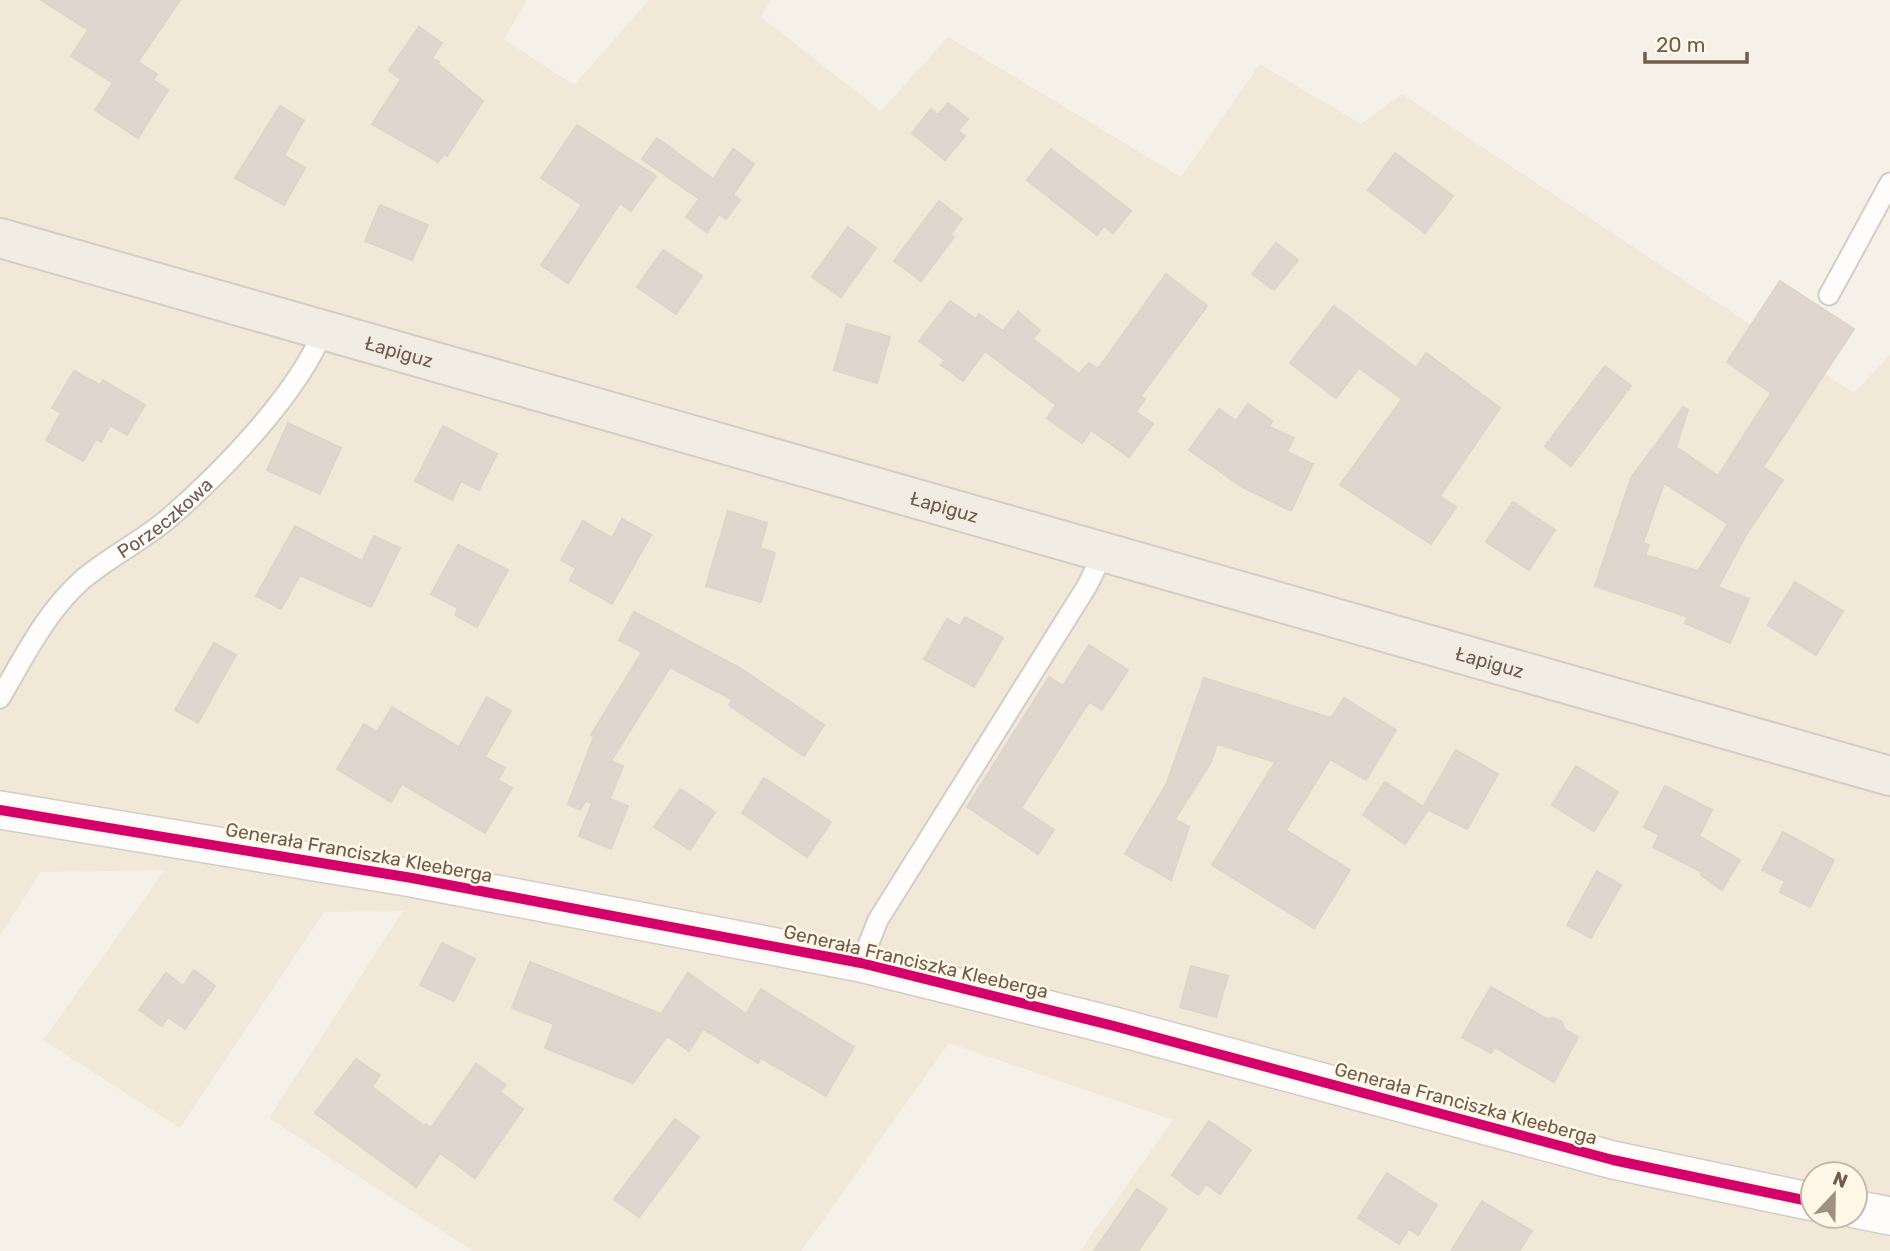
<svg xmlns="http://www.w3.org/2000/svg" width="1890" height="1251" font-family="Rubik,sans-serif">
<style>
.residential{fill:#f1e8d8;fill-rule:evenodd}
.building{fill:#dfd7cd;stroke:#ded5ca;stroke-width:2;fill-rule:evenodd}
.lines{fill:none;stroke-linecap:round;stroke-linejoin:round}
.lane-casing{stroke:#d4cdc5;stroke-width:23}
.street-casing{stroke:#d4cdc5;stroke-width:40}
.primary-casing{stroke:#d4cdc5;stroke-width:42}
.lane{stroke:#fefdfc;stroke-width:19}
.street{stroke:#fefdfc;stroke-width:37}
.primary{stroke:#f2ede4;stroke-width:38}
.cycleway-casing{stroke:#fff7e8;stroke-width:15}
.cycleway{stroke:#d6006c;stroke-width:10}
.labels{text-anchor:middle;stroke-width:5;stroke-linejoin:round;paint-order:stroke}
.street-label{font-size:19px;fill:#725b49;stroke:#fff7e8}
</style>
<rect width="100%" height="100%" fill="#f5f1e8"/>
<path class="residential" d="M 0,0 L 527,0 L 504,39 L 574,85 L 649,0 L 770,0 L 761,17 L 881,111 L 948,37 L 1181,177 L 1260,64 L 1361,124 L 1402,94 L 1854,393 L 1890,355 L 1890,1251 L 1080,1251 L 1173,1120 L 949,1043 L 801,1251 L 473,1251 L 269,1118 L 403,911 L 324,912 L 180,1128 L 43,1040 L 165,870 L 41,872 L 0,935 ZM 1813,1174 L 1855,1174 L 1855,1216 L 1813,1216 Z"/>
<path class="building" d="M 41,0 L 180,0 L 138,62 L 157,74 L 153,80 L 168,90 L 138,138 L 95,110 L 113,83 L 71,56 L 88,30 Z
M 419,27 L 442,43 L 432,58 L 439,62 L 438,64 L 483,101 L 447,156 L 444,154 L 438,162 L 372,124 L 401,79 L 389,70 Z
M 948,103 L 968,119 L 958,131 L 965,136 L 945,160 L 912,133 L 931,109 L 938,115 Z
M 280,106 L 304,120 L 284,155 L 305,168 L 284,205 L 235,178 Z
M 577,125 L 656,176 L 631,211 L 620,203 L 568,283 L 541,265 L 582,205 L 541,178 Z
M 657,138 L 713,179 L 733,149 L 754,164 L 733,195 L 740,200 L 726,219 L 719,214 L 707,232 L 686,217 L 699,199 L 642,159 Z
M 1051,149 L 1131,211 L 1113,233 L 1104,226 L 1097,235 L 1027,180 Z
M 1395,153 L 1453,196 L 1425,233 L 1368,190 Z
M 939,201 L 962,219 L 950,235 L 954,237 L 921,281 L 894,261 Z
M 380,205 L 428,225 L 412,260 L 365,241 Z
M 848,227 L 876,248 L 841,297 L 812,277 Z
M 1276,243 L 1298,260 L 1274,290 L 1252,274 Z
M 663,250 L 702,276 L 676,314 L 637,287 Z
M 1166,274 L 1207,306 L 1141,396 L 1145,399 L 1136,412 L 1153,424 L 1129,457 L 1091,430 L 1082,443 L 1047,418 L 1056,405 L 985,351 L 963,381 L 941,365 L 945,360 L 919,341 L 950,301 L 976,319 L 979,314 L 1003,331 L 1018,312 L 1040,330 L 1033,339 L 1079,374 L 1089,363 L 1098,369 Z
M 1780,281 L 1854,329 L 1763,467 L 1783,480 L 1746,535 L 1718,587 L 1749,599 L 1730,643 L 1685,623 L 1688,617 L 1595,586 L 1631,478 L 1683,407 L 1688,410 L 1676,447 L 1718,476 L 1771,393 L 1727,362 ZM 1664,483 L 1728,524 L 1698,571 L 1645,555 L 1649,545 L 1643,543 Z
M 1334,306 L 1416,368 L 1426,353 L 1500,408 L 1440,496 L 1456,507 L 1431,544 L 1340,485 L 1402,399 L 1359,368 L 1336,398 L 1290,363 Z
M 847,324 L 890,337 L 877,383 L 834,370 Z
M 1605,366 L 1631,386 L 1571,466 L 1545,446 Z
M 74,371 L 100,385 L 103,380 L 145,405 L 127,435 L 110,425 L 101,442 L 96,439 L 83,461 L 46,440 L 61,413 L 52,408 Z
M 1248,404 L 1272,421 L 1269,427 L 1294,438 L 1287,452 L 1313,464 L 1291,511 L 1242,487 L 1189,450 L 1219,409 L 1236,421 Z
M 288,423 L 341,448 L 320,494 L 267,470 Z
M 443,426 L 497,454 L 479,490 L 461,481 L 452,500 L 415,481 Z
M 1513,502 L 1555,530 L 1529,570 L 1486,542 Z
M 728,511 L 767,523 L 760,548 L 775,553 L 761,602 L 706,586 Z
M 622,519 L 651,535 L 612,604 L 570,580 L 576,568 L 561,560 L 583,521 L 612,538 Z
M 295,526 L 362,561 L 374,536 L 400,548 L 371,607 L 300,575 L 281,609 L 256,596 Z
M 458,545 L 508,570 L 477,627 L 455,615 L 458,608 L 431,594 Z
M 1795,582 L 1843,611 L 1816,655 L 1768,625 Z
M 634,612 L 740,668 L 824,725 L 804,756 L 729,705 L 733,700 L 670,667 L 611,761 L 623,766 L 610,799 L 628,806 L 611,849 L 579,836 L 592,803 L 586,801 L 580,810 L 568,804 L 594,737 L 591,735 L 642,652 L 619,640 Z
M 965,617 L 1003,638 L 974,687 L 924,659 L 947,619 L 960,626 Z
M 214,643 L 236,655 L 198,723 L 175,710 Z
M 1089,645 L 1128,670 L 1102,710 L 1089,702 L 1021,808 L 1054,830 L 1038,854 L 967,807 L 1049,677 L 1063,686 Z
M 1204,678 L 1331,718 L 1344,698 L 1396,730 L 1366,780 L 1330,759 L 1286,830 L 1350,870 L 1314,928 L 1212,865 L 1275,762 L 1217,744 L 1211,762 L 1175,819 L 1189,827 L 1171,880 L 1125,854 L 1167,783 Z
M 487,697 L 511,711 L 485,757 L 505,768 L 498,780 L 512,788 L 485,833 L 402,784 L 391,802 L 337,769 L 364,724 L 377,732 L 392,707 L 459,747 Z
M 1456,750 L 1498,774 L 1467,829 L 1423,807 Z
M 1576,766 L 1618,792 L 1594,831 L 1552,805 Z
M 764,778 L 831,822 L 807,857 L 742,813 Z
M 1385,782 L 1428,810 L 1405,844 L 1363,815 Z
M 1665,786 L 1712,810 L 1699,836 L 1740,860 L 1722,890 L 1701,875 L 1702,872 L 1653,847 L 1659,835 L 1644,827 Z
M 680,789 L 715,812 L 690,850 L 654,827 Z
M 1783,832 L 1834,860 L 1810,907 L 1780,892 L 1785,881 L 1762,870 Z
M 1597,871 L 1621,885 L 1591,938 L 1567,925 Z
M 442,943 L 475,959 L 454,1001 L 420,985 Z
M 530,962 L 661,1014 L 688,973 L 746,1014 L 761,989 L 854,1047 L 826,1096 L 761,1058 L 758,1063 L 703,1029 L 689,1051 L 667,1036 L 633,1083 L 545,1048 L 554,1024 L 512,1008 Z
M 1191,966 L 1228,976 L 1216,1017 L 1180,1007 Z
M 194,970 L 215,986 L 185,1029 L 168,1017 L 162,1026 L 139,1010 L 166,973 L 183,986 Z
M 1491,987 L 1547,1019 L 1553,1018 L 1562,1022 L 1565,1030 L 1578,1037 L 1554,1082 L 1494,1047 L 1491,1053 L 1462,1037 Z
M 356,1059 L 380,1075 L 372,1087 L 424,1126 L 426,1124 L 431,1128 L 476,1064 L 506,1085 L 500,1092 L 523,1109 L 475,1178 L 440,1153 L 416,1187 L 315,1113 Z
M 675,1119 L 699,1137 L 639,1217 L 614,1199 Z
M 1209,1121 L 1251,1150 L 1220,1194 L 1206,1184 L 1198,1195 L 1172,1175 Z
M 1387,1173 L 1437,1205 L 1418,1235 L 1409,1229 L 1399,1244 L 1358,1218 Z
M 1137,1189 L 1167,1209 L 1138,1251 L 1094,1251 Z
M 1482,1201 L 1532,1231 L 1519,1251 L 1451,1251 Z"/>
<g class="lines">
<defs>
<g id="lane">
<path d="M 1829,295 L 1890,183"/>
<path id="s1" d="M 0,698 C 24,657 46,612 82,580 C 109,557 142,541 169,518 C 222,472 298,394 324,329"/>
<path d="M 861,963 L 878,920 L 1087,586 L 1104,552"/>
</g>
<path id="street" d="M 0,810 L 412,878 L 861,963 L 1114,1026 L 1613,1160 L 1813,1202
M 1855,1209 L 1890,1216"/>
<g id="primary">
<path id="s2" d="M 0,238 L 1890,776"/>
</g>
</defs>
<use href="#lane" class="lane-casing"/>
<use href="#street" class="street-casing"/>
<use href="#primary" class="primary-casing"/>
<use href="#lane" class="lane"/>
<use href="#street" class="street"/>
<use href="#primary" class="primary"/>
<defs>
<path id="cycleway" d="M 0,810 L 412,878 L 861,963 L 1114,1026 L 1613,1160 L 1813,1202"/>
</defs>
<use href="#cycleway" class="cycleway-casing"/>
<use href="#cycleway" class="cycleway"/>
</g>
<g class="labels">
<g class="street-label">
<text dy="7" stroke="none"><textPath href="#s2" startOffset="415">Łapiguz</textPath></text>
<text dy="7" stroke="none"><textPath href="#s2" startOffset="982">Łapiguz</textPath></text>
<text dy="7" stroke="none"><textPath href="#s1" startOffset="248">Porzeczkowa</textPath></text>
<text dy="7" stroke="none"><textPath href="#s2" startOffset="1549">Łapiguz</textPath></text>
<text transform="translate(359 852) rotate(10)" y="7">Generała Franciszka Kleeberga</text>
<text transform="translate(916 961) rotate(13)" y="7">Generała Franciszka Kleeberga</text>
<text transform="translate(1466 1103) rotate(15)" y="7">Generała Franciszka Kleeberga</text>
</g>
</g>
<g transform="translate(1834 1195) rotate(22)"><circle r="33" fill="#fff7e8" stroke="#c7b9a8" stroke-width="2"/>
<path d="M0-5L12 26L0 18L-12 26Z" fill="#a09081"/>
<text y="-10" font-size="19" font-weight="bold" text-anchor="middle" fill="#725b49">N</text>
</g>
<path d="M1645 52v10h102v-10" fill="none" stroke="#725b49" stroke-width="3.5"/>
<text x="1656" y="52" font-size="21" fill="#725b49" stroke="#fff7e8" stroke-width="5" paint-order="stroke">20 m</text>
</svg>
